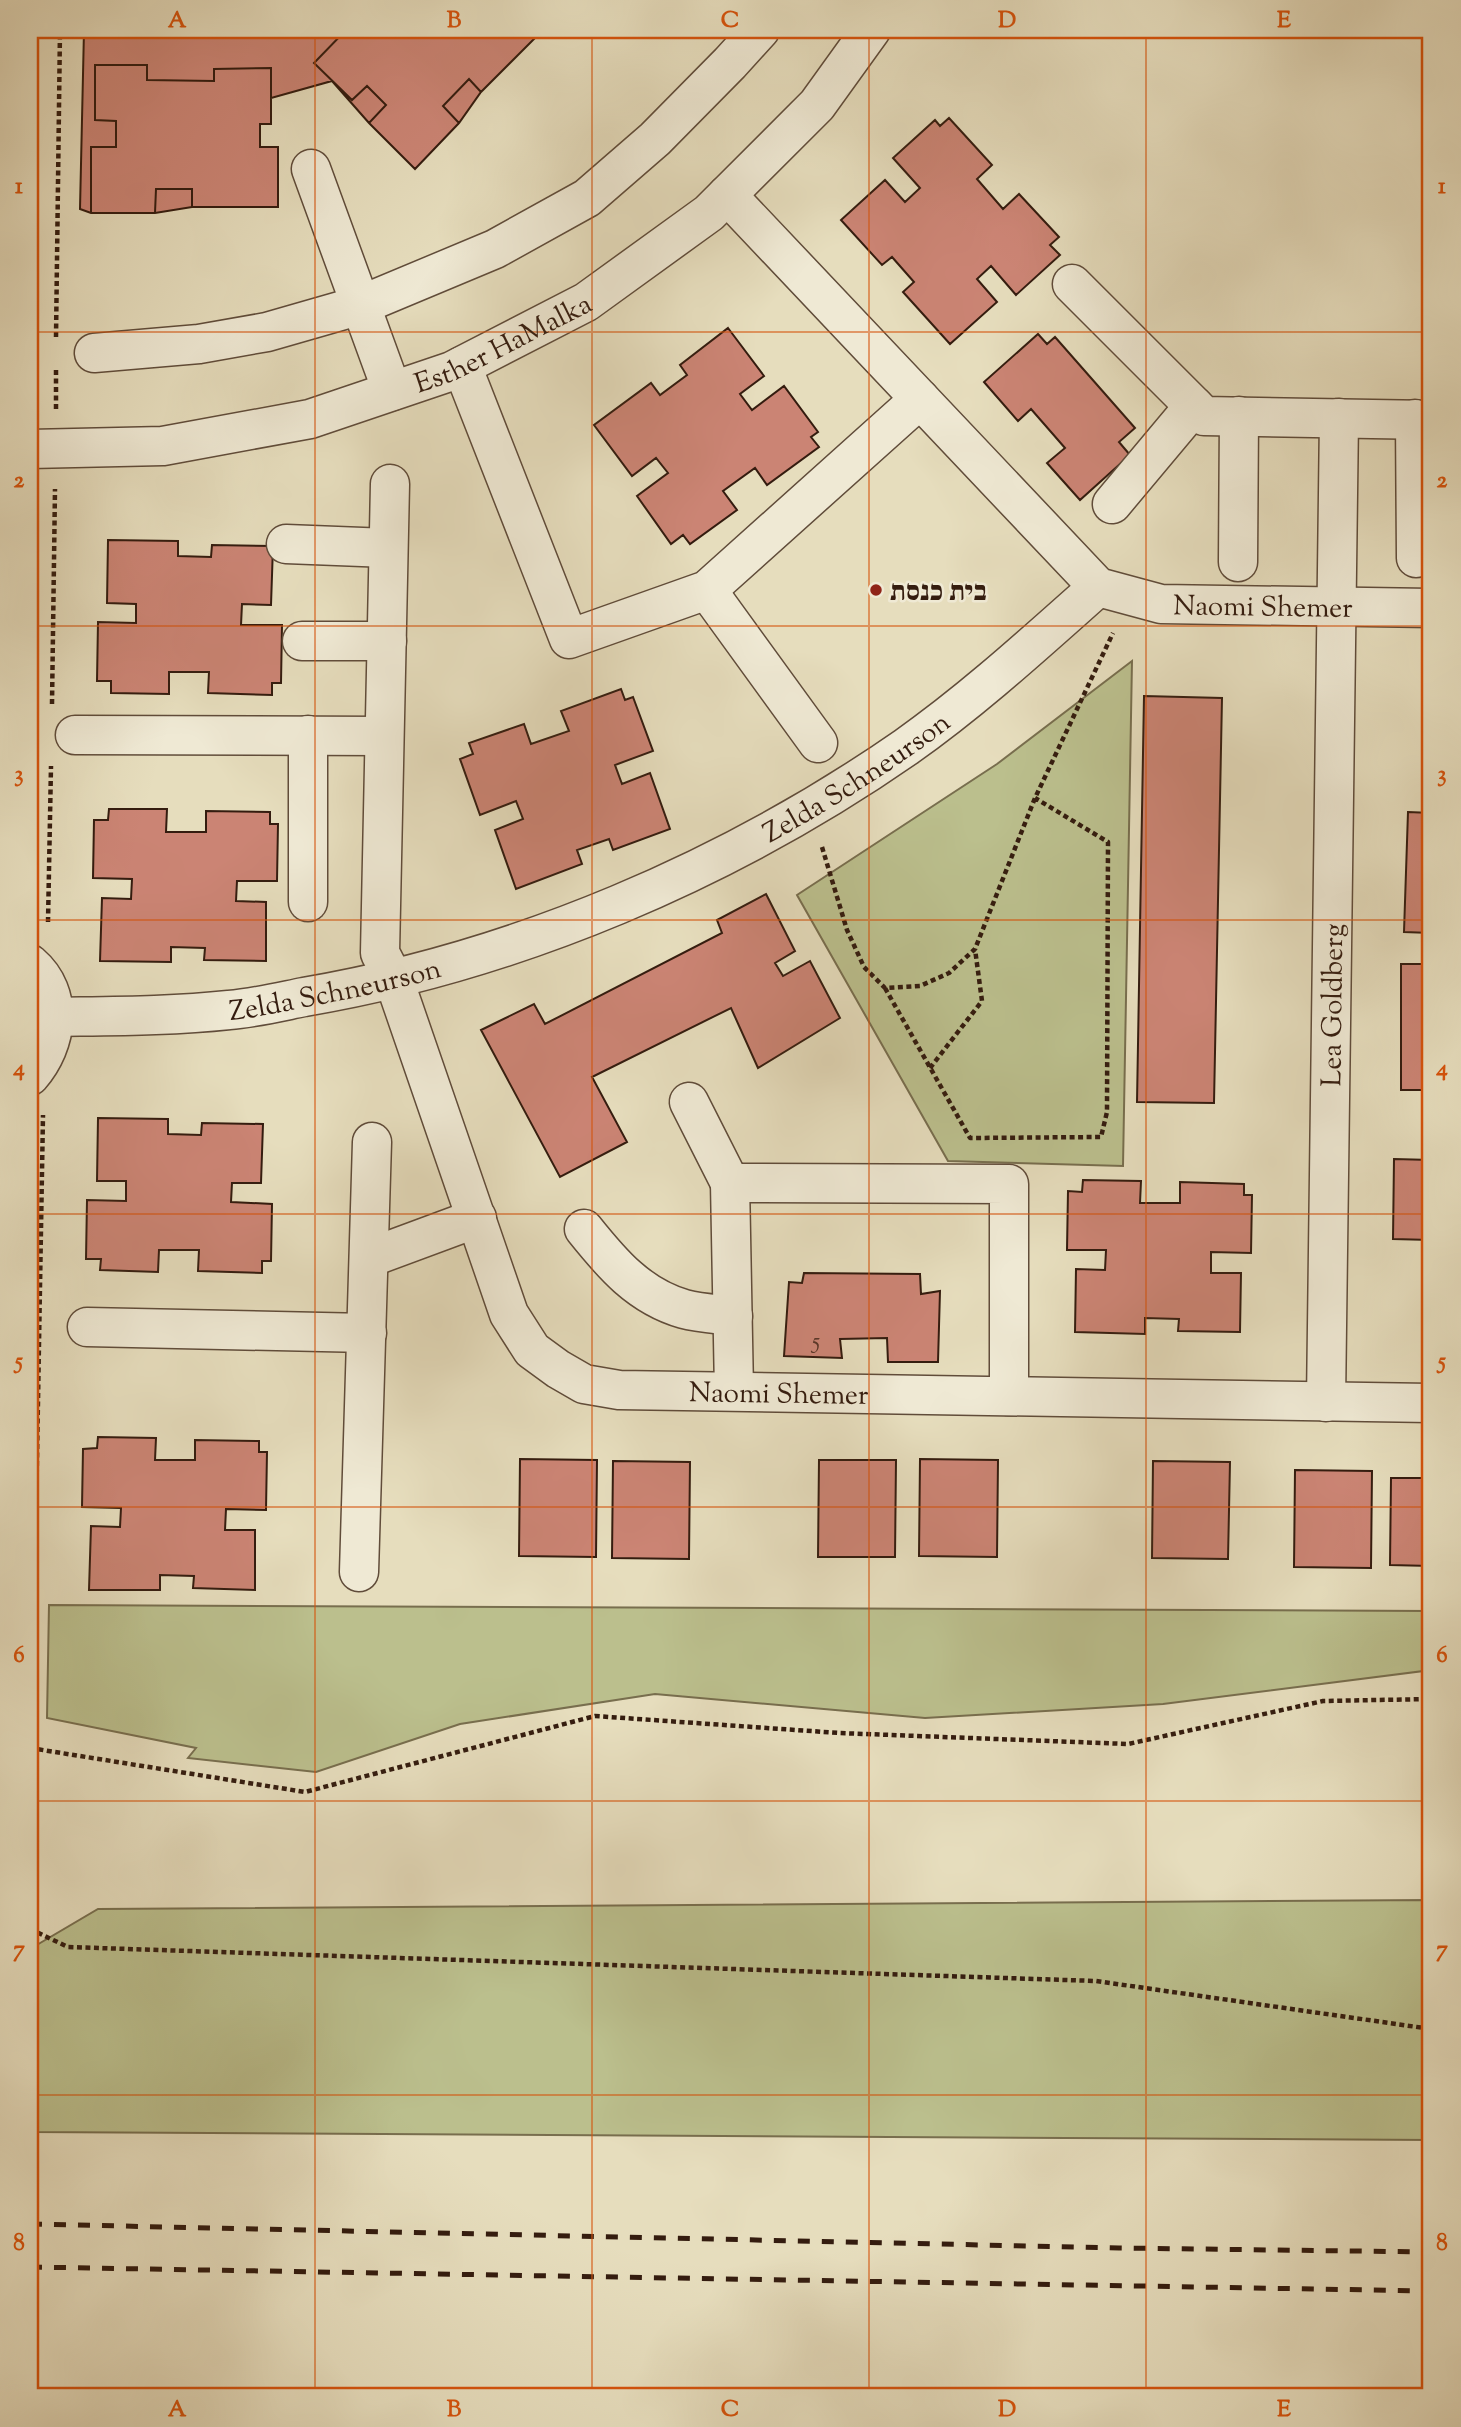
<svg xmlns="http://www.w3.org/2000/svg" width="1461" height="2427" font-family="'Sorts Mill Goudy','Frank Ruhl Libre',serif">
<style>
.green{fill:#bbbf8d;stroke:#786e4e;stroke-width:2}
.building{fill:#cb8474;stroke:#341c0f;stroke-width:2}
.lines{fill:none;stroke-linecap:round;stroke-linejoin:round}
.minor-casing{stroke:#604c3a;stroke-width:41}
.path{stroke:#341c0f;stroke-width:4.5;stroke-dasharray:5 3.5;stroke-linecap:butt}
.minor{stroke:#efe9d4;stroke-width:38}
.rail{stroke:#341c0f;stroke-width:5;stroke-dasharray:12 12;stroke-linecap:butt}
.grid{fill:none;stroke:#d6530c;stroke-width:2;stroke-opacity:0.55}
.poi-dot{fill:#8f2418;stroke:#efe9d4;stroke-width:2.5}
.labels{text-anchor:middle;stroke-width:5;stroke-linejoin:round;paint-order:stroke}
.number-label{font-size:24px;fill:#5a3628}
.street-label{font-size:28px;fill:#341c0f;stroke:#efe9d4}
.poi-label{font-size:28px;font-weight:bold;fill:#341c0f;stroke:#efe9d4;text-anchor:start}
.neatline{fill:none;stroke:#d6530c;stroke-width:2.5}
.grid-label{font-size:23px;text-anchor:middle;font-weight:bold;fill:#d6530c}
</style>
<rect width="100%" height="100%" fill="#e6ddbd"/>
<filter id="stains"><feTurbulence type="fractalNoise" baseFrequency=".00286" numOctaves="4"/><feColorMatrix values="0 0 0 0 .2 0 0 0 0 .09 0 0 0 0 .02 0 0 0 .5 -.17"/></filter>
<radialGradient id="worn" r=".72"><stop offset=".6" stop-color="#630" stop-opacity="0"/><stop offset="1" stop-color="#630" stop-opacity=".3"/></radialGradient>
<path class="green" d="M 1132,661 L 1123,1166 L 948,1161 L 797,895 L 997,764 Z
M 49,1605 L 1431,1611 L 1431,1670 L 1163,1704 L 925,1718 L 655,1694 L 460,1724 L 316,1772 L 188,1758 L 196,1748 L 47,1718 Z
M 1431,1900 L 1431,2140 L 30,2132 L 30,1949 L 98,1909 Z"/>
<path class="building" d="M 84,30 L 539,30 L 541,32 L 481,92 L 459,123 L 415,169 L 369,123 L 332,81 L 271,98 L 271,124 L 260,124 L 260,147 L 278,147 L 278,207 L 192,207 L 155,213 L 91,213 L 80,209 Z
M 346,30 L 355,30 L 360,35 L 365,30 L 539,30 L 541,32 L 481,92 L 469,79 L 443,106 L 459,123 L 415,169 L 369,123 L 386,105 L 367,86 L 352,100 L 314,63 Z
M 95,65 L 147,65 L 147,80 L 214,81 L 214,69 L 271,68 L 271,124 L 260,124 L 260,147 L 278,147 L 278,207 L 192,207 L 192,189 L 156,189 L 155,213 L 91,213 L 91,147 L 116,147 L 116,121 L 95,120 Z
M 949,118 L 992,165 L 977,179 L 1003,209 L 1019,194 L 1059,237 L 1050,245 L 1060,255 L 1016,295 L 991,266 L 977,279 L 997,302 L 950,344 L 903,292 L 914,282 L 892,257 L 882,265 L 841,220 L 885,180 L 905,202 L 920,188 L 893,158 L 935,120 L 940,126 Z
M 728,328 L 764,376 L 740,394 L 752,410 L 784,386 L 818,432 L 811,437 L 819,447 L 767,485 L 755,468 L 723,491 L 737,510 L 690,544 L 683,535 L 671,544 L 637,496 L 668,473 L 656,458 L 632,476 L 594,425 L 651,383 L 660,395 L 687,375 L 680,365 Z
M 1038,334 L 1047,344 L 1055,337 L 1135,428 L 1119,442 L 1130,455 L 1080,500 L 1047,463 L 1065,448 L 1031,409 L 1018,421 L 984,382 Z
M 108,540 L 178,541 L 178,556 L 211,557 L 212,545 L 273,546 L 271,605 L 242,604 L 241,625 L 282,625 L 281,683 L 272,683 L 272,695 L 208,693 L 209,672 L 169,672 L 169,694 L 111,693 L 111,681 L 97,681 L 98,622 L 136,623 L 136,604 L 107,603 Z
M 621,689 L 625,700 L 633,697 L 653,751 L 615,765 L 622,784 L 650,773 L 670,829 L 613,850 L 609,839 L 577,850 L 582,864 L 516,889 L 495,830 L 523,819 L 516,801 L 480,815 L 460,759 L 473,754 L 469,743 L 524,724 L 531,744 L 569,731 L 561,711 Z
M 1144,696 L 1222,698 L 1214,1103 L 1137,1102 Z
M 109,809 L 167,809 L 166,832 L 206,832 L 206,811 L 270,812 L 270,824 L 278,824 L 277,881 L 237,881 L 236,901 L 266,902 L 266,961 L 204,960 L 205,948 L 171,947 L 171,962 L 100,961 L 102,898 L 131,899 L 132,879 L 93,878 L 94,820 L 108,820 Z
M 1408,812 L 1431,813 L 1431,933 L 1404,932 Z
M 766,894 L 795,951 L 775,963 L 783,976 L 810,961 L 840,1018 L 758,1068 L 731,1008 L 592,1077 L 627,1142 L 560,1177 L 481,1030 L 534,1004 L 545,1024 L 722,933 L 717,920 Z
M 1401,964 L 1431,964 L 1431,1090 L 1401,1090 Z
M 98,1118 L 168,1119 L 168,1134 L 201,1135 L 202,1123 L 263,1124 L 261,1183 L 232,1183 L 231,1202 L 272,1204 L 271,1261 L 262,1261 L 262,1273 L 198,1271 L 199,1250 L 159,1250 L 158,1272 L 100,1270 L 101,1259 L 86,1259 L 87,1200 L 126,1201 L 126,1181 L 97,1181 Z
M 1394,1159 L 1431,1160 L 1431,1240 L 1393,1239 Z
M 1083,1180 L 1141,1181 L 1140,1203 L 1180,1203 L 1180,1182 L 1244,1184 L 1244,1195 L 1252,1195 L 1251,1253 L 1211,1252 L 1211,1273 L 1241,1273 L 1240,1332 L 1178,1331 L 1179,1319 L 1145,1318 L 1145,1334 L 1075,1332 L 1076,1269 L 1105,1270 L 1106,1250 L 1067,1250 L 1068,1191 L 1082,1192 Z
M 804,1273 L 920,1274 L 921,1294 L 940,1291 L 938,1362 L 888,1362 L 887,1338 L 840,1339 L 842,1358 L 784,1356 L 789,1282 L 802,1283 Z
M 98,1437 L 156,1438 L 155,1460 L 195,1460 L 195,1440 L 259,1441 L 259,1452 L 267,1452 L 266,1510 L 226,1509 L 225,1530 L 255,1530 L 255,1590 L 193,1588 L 194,1576 L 160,1575 L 160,1590 L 89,1590 L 91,1526 L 120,1527 L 121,1508 L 82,1507 L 83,1449 L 97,1448 Z
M 520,1459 L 597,1460 L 596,1557 L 519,1556 Z
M 920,1459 L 998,1460 L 997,1557 L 919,1556 Z
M 819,1460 L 896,1460 L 895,1557 L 818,1557 Z
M 613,1461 L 690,1462 L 689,1559 L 612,1558 Z
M 1153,1461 L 1230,1462 L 1228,1559 L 1152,1558 Z
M 1295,1470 L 1372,1471 L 1371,1568 L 1294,1567 Z
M 1391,1478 L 1431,1478 L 1431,1566 L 1390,1565 Z"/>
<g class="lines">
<defs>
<g id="minor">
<path d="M 311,169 L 392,391"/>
<path id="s1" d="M 727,195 L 1098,587 L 1161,604 L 1431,608"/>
<path d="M 1072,284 L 1204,416 L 1431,420"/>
<path d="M 94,353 L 199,344 L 267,332 L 361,305 L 495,249 L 587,198 L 655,139 L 730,63 L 760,30"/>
<path d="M 462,366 L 569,639 L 707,590 L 920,399"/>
<path d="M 1415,419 L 1416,558"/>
<path id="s2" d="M 30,449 L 163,446 L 310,419 L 452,371 L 586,302 L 709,213 L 817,105 L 871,30"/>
<path id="s3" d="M 390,484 L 380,953 L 394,980 L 509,1314 L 532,1350 L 558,1369 L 584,1384 L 619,1390 L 1431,1403"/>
<path d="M 1112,504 L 1194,406"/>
<path d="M 286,544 L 388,548"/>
<path d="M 1238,562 L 1239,416"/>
<path d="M 707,590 L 818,743"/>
<path d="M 302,641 L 387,641"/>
<path d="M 75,735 L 384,736"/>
<path d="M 308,902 L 308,735"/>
<path d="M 30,964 C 65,994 58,1044 30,1076"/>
<path id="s4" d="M 55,1017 C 113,1016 172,1016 229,1010 C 254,1008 279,1002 304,997 C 516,961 729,870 906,747 C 974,699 1036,642 1098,587"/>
<path d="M 689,1102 L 730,1183"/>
<path d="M 584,1229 C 612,1264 639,1296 684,1309 C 699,1313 717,1314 733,1316"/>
<path d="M 369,1258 L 477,1218"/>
<path d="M 87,1327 L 367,1333"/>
<path d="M 734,1391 L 730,1183 L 1009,1184 L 1009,1396"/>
<path id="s5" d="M 1326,1402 L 1339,418"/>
<path d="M 359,1572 L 372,1142"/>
</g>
</defs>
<use href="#minor" class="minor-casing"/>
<path class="path" d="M 56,337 L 60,30
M 56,370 L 56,410
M 52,704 L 55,489
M 822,847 L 847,930 L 864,967 L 885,988 L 920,986 L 949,973 L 975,949 L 1035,798 L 1113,633
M 48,922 L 51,766
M 885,988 L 970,1138 L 1101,1137 L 1107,1112 L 1108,842 L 1035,798
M 930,1068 L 982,1001 L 975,949
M 33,1687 L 43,1115
M 30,1748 L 305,1792 L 595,1716 L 839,1733 L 1128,1744 L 1323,1701 L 1431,1699
M 30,1929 L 68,1947 L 1096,1981 L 1431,2029"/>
<use href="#minor" class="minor"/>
<path class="rail" d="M 30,2224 L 1119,2248 L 1431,2252
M 30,2267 L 1431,2291"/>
</g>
<path class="grid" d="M 315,30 L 315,2397M 592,30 L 592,2397M 869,30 L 869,2397M 1146,30 L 1146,2397M 30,332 L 1431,332M 30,626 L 1431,626M 30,920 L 1431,920M 30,1214 L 1431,1214M 30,1507 L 1431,1507M 30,1801 L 1431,1801M 30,2095 L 1431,2095"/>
<circle class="poi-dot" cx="876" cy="590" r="7"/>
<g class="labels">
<g class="number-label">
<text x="816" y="1348">5</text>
</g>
<g class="street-label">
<text dy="10" stroke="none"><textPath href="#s2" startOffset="490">Esther HaMalka</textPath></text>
<text dy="10" stroke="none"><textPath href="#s1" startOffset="707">Naomi Shemer</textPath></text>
<text dy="10" stroke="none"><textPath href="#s4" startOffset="849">Zelda Schneurson</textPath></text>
<text dy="10" stroke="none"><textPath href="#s4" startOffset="282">Zelda Schneurson</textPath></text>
<text dy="10" stroke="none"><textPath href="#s5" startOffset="397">Lea Goldberg</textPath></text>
<text dy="10" stroke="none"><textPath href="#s3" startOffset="1153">Naomi Shemer</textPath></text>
</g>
<g class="poi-label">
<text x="890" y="600">בית כנסת</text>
</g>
</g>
<rect width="1461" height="2427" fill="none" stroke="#e6ddbd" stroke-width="77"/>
<rect x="38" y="38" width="1384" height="2350" class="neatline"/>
<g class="grid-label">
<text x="177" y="27">A</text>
<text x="454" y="27">B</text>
<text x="730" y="27">C</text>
<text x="1007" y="27">D</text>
<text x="1284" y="27">E</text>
<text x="19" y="193">1</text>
<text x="1442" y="193">1</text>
<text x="19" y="487">2</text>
<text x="1442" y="487">2</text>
<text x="19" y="781">3</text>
<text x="1442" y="781">3</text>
<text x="19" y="1075">4</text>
<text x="1442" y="1075">4</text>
<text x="19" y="1368">5</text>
<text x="1442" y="1368">5</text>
<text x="19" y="1662">6</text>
<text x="1442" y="1662">6</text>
<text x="19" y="1956">7</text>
<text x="1442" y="1956">7</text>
<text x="19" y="2250">8</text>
<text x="1442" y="2250">8</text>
<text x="177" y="2416">A</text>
<text x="454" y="2416">B</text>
<text x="730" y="2416">C</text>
<text x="1007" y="2416">D</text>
<text x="1284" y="2416">E</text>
</g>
<rect width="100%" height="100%" filter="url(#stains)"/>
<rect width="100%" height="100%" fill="url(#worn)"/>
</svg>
